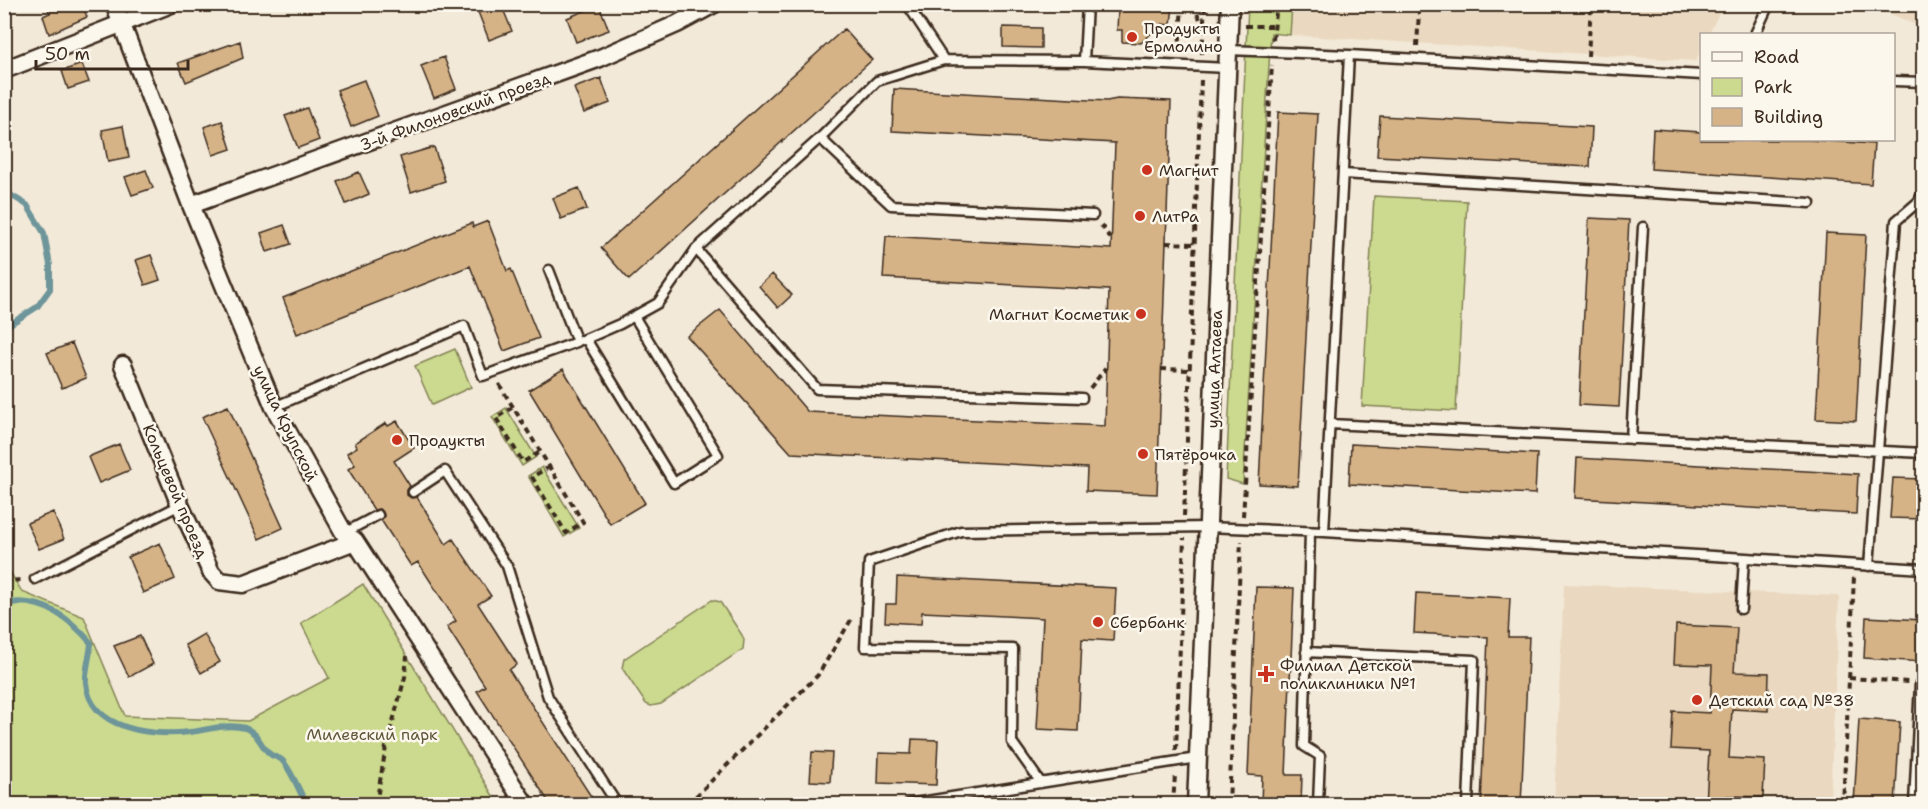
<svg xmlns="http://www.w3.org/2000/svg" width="1928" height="809" font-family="'Shantell Sans',sans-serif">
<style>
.built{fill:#ead9c0}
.green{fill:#cbda8e;stroke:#838256;stroke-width:1.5}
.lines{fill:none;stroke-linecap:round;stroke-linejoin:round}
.stream{stroke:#6d959a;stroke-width:6}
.building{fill:#d5b387;stroke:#3b2a1e;stroke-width:1.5}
.service-casing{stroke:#3b2a1e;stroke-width:13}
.minor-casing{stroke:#3b2a1e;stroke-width:21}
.path{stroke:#3b2a1e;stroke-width:4;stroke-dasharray:6 4.5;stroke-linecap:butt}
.service{stroke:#fbf7ec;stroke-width:8}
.minor{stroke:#fbf7ec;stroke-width:16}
.poi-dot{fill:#c8321e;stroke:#fbf7ec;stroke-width:2}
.labels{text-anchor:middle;stroke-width:5;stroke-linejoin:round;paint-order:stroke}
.poi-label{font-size:16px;fill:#3b2a1e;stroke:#fbf7ec;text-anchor:start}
.street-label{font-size:16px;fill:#3b2a1e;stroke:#fbf7ec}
.park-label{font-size:16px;fill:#5f563a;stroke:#fbf7ec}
</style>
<rect width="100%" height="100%" fill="#f3e9d8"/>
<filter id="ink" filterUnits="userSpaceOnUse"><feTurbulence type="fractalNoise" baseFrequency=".0167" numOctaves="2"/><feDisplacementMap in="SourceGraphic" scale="12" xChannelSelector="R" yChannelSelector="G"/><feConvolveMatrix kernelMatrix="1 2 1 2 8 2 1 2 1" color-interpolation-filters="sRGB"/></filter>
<g filter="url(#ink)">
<path class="built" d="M 1292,5 L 1292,4 L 1723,5 L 1709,34 L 1702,34 L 1701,50 L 1696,61 L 1290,35 Z
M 1870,5 L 1923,5 L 1923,28 Z
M 1564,584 L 1839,596 L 1830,804 L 1554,804 Z"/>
<path class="green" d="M 1248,5 L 1292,5 L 1290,35 L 1271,33 L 1243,484 L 1226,479 Z
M 1374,196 L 1467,201 L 1456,411 L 1362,406 Z
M 455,349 L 471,387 L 432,405 L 415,366 Z
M 506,408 L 536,457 L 522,466 L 492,417 Z
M 542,467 L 579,528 L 564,537 L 528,476 Z
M 4,562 L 22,592 L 84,617 L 125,716 L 248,721 L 329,678 L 301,623 L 363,584 L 498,804 L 5,804 Z
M 712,600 L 720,602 L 742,635 L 744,640 L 743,649 L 661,704 L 651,706 L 646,704 L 622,668 L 624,659 Z"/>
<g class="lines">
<path class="stream" d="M 4,191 L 27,205 L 44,233 L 50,265 L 50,289 L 37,307 L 4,328
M 4,604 C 40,596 69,617 91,643 C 90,657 85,669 86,683 C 91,731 153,736 190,732 C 208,730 226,723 245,728 C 259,733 260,746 270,754 C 273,757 279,757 282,760 C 291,770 300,792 306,804"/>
</g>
<path class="building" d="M 45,4 L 82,4 L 87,17 L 49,34 L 43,16 L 50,13 Z
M 497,4 L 501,4 L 512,31 L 489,40 L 478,12 Z
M 1123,4 L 1173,4 L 1171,25 L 1161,24 L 1141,43 L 1122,42 L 1122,30 L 1117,30 L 1118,10 L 1123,10 Z
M 599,5 L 609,30 L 576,42 L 567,18 Z
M 1003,27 L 1041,28 L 1041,48 L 1003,47 Z
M 844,29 L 872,60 L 629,280 L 601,248 Z
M 240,41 L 243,58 L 186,82 L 178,63 Z
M 444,57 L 456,89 L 434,98 L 421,66 Z
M 82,64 L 89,82 L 68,89 L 62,71 Z
M 601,78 L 610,103 L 584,113 L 574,88 Z
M 364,80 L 378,116 L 351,127 L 337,90 Z
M 894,89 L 1107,101 L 1117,99 L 1171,101 L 1157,494 L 1086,491 L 1087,468 L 791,453 L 687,336 L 720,310 L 808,412 L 1105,426 L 1109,290 L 883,278 L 886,236 L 1111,249 L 1115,143 L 892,131 Z
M 307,108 L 319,140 L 298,148 L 285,116 Z
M 1278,112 L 1318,114 L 1298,486 L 1259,484 Z
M 1380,116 L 1592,127 L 1590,167 L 1377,156 Z
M 222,121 L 231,149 L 213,155 L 204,127 Z
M 123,126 L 129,158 L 108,162 L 102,130 Z
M 1653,129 L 1701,132 L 1701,140 L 1808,140 L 1874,144 L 1871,184 L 1651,169 Z
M 434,147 L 445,181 L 411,192 L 400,157 Z
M 146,170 L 153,188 L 132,195 L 125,177 Z
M 359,172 L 369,194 L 346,204 L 337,181 Z
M 579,188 L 587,209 L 561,219 L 553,198 Z
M 1589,218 L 1629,220 L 1619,407 L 1579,405 Z
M 488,221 L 507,271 L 511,269 L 539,338 L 504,351 L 470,266 L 297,334 L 283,298 L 472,223 L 473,227 Z
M 284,225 L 291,244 L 267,252 L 261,233 Z
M 1826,233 L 1866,235 L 1856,421 L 1816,419 Z
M 151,255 L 160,280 L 145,285 L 136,260 Z
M 772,274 L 792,295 L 778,308 L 759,286 Z
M 72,343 L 86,378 L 62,388 L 47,353 Z
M 563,369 L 645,503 L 610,524 L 529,390 Z
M 228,406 L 283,528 L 259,539 L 202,417 Z
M 397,421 L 414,448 L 394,461 L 410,486 L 407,490 L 407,495 L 411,498 L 417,497 L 446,544 L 453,539 L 491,596 L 478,604 L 517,664 L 509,670 L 596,804 L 550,804 L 477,691 L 485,686 L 447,627 L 456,621 L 418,562 L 411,566 L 381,520 L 384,516 L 383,512 L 379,509 L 374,510 L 348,469 L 355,465 L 347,453 L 357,447 L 355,443 L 386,423 L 388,426 Z
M 119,444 L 130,470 L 99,483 L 88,457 Z
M 1351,444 L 1537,454 L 1535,494 L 1349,484 Z
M 1577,458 L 1858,474 L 1856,514 L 1575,498 Z
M 1893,478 L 1923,479 L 1923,519 L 1890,518 Z
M 53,512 L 64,539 L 39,549 L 27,523 Z
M 160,543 L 175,579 L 143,593 L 128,557 Z
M 897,577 L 1116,588 L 1113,641 L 1082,639 L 1078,731 L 1037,729 L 1043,618 L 922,612 L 921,624 L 885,622 L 886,604 L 896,604 Z
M 1256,587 L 1294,588 L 1286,775 L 1302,775 L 1301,804 L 1261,804 L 1262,776 L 1248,775 Z
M 1416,593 L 1510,598 L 1508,637 L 1529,637 L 1521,804 L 1481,804 L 1488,637 L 1414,633 Z
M 1866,617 L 1923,620 L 1923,662 L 1864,658 Z
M 1676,625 L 1737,628 L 1734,672 L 1769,673 L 1768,711 L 1732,709 L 1729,758 L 1765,760 L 1763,797 L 1727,796 L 1727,804 L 1706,804 L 1709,751 L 1671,749 L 1673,711 L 1710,713 L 1712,665 L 1674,664 Z
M 204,634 L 220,662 L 201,673 L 185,645 Z
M 140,636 L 153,664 L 129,677 L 114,646 Z
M 1859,719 L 1900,722 L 1895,804 L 1854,804 Z
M 912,739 L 938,740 L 936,785 L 878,783 L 879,753 L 911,754 Z
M 812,752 L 832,753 L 830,782 L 810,781 Z"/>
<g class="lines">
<defs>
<path id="service" d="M 907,4 L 944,60
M 1755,34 L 1769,4
M 1228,50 L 1349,55 L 1324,532
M 1349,55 L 1702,75
M 1084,61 L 1087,4
M 1894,81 L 1924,82
M 820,138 L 891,205 L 1093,215
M 1343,174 L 1810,203
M 586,339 L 674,483 L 718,455 L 634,316
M 583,340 L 620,324 L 658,303 L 696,249
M 1082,398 L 817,389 L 696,249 L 820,138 L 877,81 L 944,60 L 1084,61 L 1227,68
M 274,407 L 464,326 L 483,376 L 577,342 L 549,270
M 1330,424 L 1924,453
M 1631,439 L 1643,227
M 413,492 L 445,471 L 507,566 L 548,697 L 617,804
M 1310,532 L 1304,746 L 1320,756 L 1318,804
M 344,533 L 378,515
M 1869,566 L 1896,221 L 1918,202 L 1924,191
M 35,579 L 180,505
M 1741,609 L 1744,558
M 1306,652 L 1474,660 L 1468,804
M 1041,783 L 1012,742 L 1013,649 L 865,647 L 869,562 L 961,531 L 1207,527 L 1324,532 L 1924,569
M 908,804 L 1197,758
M 1914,804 L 1920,683 L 1924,683"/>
<path id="minor" d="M 114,4 L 191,205 L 274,407 L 344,533 L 355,541 L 525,804
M 4,70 L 171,4
M 191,205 L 600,58 L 677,24 L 714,4
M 123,365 L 180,505 L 211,572 L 219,581 L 243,584 L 355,541
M 1196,804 L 1230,4"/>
</defs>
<use href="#service" class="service-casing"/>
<use href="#minor" class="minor-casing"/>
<path class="path" d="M 1193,4 L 1203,26 L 1214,26
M 1245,26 L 1275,26
M 1273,40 L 1277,4
M 1417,46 L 1419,11
M 1179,52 L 1182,4
M 1202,54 L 1205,4
M 1588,56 L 1591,4
M 1101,225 L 1111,239
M 1166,243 L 1194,244
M 1161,369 L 1190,370
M 499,384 C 527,430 555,476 583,522 L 566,533 L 532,477 L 549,467
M 1090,388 L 1106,368
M 513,407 L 496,418 L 523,462 L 540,452
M 1184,516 L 1201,80
M 1243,516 L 1272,65
M 4,581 L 22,580
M 1849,678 L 1908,682
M 1176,750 L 1184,538
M 376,804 L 386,747 L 405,677 L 407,656
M 688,804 L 818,675 L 851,620
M 1173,804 L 1175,775
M 1229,804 L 1241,541
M 1843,804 L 1854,577"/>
<use href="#service" class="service"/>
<use href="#minor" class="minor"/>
</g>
</g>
<g class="poi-dot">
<circle cx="1132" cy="37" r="6"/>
<circle cx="1147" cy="170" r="6"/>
<circle cx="1140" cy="216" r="6"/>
<circle cx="1141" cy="314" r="6"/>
<circle cx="397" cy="440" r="6"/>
<circle cx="1143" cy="454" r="6"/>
<circle cx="1098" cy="622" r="6"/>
<path d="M1263 665h6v6h6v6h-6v6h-6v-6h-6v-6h6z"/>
<circle cx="1697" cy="700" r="6"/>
</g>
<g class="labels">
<g class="poi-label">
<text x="1144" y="34">Продукты<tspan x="1144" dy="18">Ермолино</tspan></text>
<text x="1159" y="176">Магнит</text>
<text x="1152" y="222">ЛитРа</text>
<text x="1129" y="320" text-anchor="end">Магнит Косметик</text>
<text x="409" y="446">Продукты</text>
<text x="1155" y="460">Пятёрочка</text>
<text x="1110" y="628">Сбербанк</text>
<text x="1280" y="671">Филиал Детской<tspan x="1280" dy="18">поликлиники №1</tspan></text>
<text x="1709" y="706">Детский сад №38</text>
</g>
<g class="street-label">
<text transform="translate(455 111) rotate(-20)" y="6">3-й Филоновский проезд</text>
<text transform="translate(1214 369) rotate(-88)" y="6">улица Алтаева</text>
<text transform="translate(286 423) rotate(64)" y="6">улица Крупской</text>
<text transform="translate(176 491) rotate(67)" y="6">Кольцевой проезд</text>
</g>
<g class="park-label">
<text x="372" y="740">Милевский парк</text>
</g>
</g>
<rect width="1928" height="809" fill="none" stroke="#fbf7ec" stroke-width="24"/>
<rect x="12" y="12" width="1904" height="785" fill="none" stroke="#3b2a1e" stroke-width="2" filter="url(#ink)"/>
<rect x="1700" y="33" width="195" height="108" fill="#fbf7ec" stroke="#aea59a" stroke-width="1.5"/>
<rect x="1712" y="52" width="30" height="9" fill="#fbf7ec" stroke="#aea59a" stroke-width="1.5"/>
<text x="1754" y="63" font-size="18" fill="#3b2a1e">Road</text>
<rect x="1712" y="78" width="30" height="18" fill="#cbda8e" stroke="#aea59a" stroke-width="1.5"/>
<text x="1754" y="93" font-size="18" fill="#3b2a1e">Park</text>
<rect x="1712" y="108" width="30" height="18" fill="#d5b387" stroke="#aea59a" stroke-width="1.5"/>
<text x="1754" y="123" font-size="18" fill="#3b2a1e">Building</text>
<path d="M36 60v9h152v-9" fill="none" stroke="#3b2a1e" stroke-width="3"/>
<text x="45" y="60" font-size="18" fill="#3b2a1e" stroke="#fbf7ec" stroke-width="4.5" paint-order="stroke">50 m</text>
</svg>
